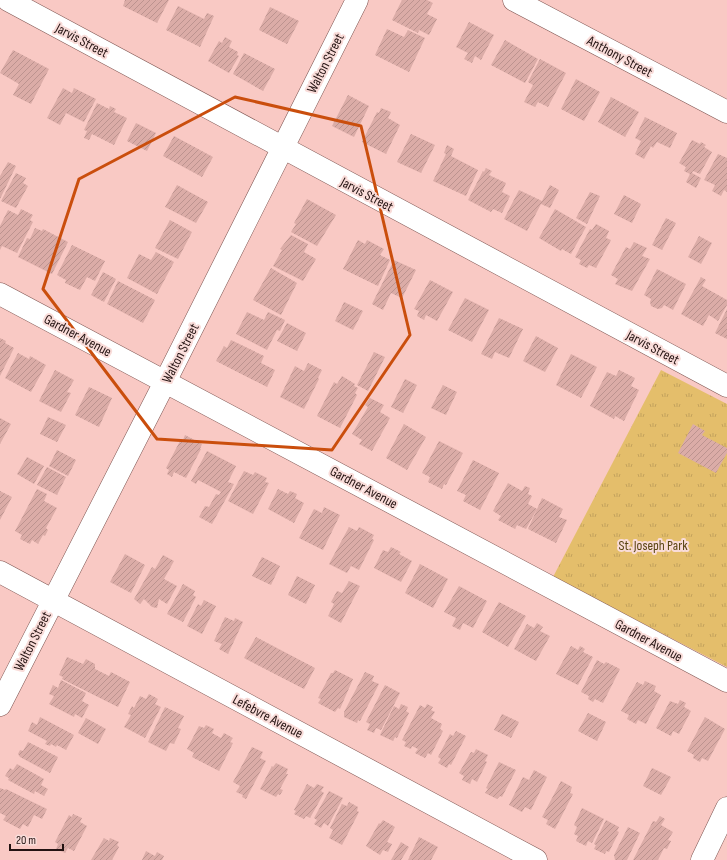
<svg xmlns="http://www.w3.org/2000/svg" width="727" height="860" font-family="'Sofia Sans Condensed',sans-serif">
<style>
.park{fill:url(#park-tufts)}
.building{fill:url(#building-hatch)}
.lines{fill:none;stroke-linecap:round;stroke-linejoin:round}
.minor-casing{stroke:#7e5551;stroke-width:23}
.minor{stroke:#fff;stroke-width:22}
.marked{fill:none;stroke:#ca4e0d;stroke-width:3;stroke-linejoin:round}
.labels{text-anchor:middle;stroke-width:4;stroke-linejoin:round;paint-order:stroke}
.street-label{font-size:14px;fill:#231211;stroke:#f9dcd9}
.park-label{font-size:14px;fill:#584310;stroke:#f9dcd9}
</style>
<defs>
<pattern id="park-tufts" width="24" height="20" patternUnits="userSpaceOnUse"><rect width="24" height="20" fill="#e4be6b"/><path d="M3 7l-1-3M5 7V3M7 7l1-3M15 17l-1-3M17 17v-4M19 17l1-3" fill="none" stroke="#c3a25c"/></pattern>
<pattern id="building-hatch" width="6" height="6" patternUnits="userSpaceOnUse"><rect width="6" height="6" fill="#dbaca7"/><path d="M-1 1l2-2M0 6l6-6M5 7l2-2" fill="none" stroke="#bc938f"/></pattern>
</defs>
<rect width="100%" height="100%" fill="#f9c9c4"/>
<path class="park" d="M 661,370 L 727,404 L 727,667 L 553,577 Z"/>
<path class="building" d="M 125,0 L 169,0 L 157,23 L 123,6 Z
M 402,0 L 427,0 L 433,3 L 427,14 L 437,19 L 429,35 L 419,30 L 418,33 L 392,20 Z
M 178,6 L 204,19 L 207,13 L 214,16 L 200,47 L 166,30 Z
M 270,7 L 299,21 L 287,44 L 259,30 Z
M 469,22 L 494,35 L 481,60 L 475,56 L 472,63 L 464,59 L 468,53 L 456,47 Z
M 387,29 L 404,37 L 408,30 L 425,38 L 409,72 L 375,55 Z
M 225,37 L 232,41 L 229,47 L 238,52 L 237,55 L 239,56 L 229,73 L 208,61 L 219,41 L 222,43 Z
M 505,40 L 538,59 L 525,83 L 491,65 Z
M 13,50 L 49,69 L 31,104 L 13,95 L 19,84 L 0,73 Z
M 244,53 L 275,69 L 263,91 L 233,74 Z
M 540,59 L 566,73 L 548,107 L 538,102 L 535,107 L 524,102 L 533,85 L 528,82 Z
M 576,79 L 600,92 L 584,121 L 561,109 Z
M 63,88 L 72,93 L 74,88 L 96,99 L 84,122 L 66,113 L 60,125 L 47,118 Z
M 348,95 L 369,106 L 354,137 L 332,126 Z
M 611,97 L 639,112 L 625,137 L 598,122 Z
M 97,103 L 109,109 L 110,106 L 116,109 L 114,112 L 127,118 L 114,145 L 92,134 L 89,140 L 84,138 L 87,131 L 84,130 Z
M 381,108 L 391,112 L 388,118 L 400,125 L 386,154 L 362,142 L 377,112 L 379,113 Z
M 645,117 L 677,133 L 670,148 L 657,142 L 653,148 L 651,146 L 644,159 L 635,154 L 641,141 L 635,138 Z
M 136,123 L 156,133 L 147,151 L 127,141 Z
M 411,134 L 435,145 L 421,173 L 397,162 Z
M 174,136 L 213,157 L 202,177 L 163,156 Z
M 692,140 L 700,144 L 701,142 L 706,145 L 704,147 L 712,152 L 700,174 L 693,171 L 692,173 L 701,178 L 696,188 L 686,182 L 690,174 L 684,171 L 686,167 L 679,163 Z
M 447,145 L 454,149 L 451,156 L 478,170 L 466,196 L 433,181 L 446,154 L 444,153 Z
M 718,154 L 727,158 L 727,192 L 724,190 L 721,196 L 712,191 L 715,185 L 704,180 Z
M 8,162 L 16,166 L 0,199 L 0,176 Z
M 486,168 L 492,171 L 489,175 L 506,183 L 502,192 L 510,196 L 502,213 L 493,209 L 491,212 L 468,200 L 483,171 L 484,172 Z
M 16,173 L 26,178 L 23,183 L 28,186 L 16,208 L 1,201 Z
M 177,185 L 208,202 L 196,223 L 165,207 Z
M 550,185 L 559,190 L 550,208 L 541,204 L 527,231 L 504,219 L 519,190 L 542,201 Z
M 590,192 L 600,196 L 587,224 L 576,218 Z
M 624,195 L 641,204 L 632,223 L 614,214 Z
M 307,199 L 336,215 L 317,246 L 291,232 L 296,224 L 294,223 Z
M 21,209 L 33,215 L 30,220 L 33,222 L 17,253 L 2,246 L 0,250 L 0,226 L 8,210 L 18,215 Z
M 555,209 L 586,227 L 571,254 L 562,249 L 561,251 L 539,238 Z
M 666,218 L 676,223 L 662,250 L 652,245 Z
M 170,220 L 192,232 L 178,259 L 155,248 Z
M 596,224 L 609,231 L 606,238 L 611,240 L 596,268 L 589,265 L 587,268 L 579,264 L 581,260 L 575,257 L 590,229 L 592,230 Z
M 35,228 L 42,231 L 43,229 L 68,242 L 52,274 L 18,257 L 27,238 L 30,239 Z
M 291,235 L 308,244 L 304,252 L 316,259 L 303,281 L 273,266 L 282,250 L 280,249 Z
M 699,236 L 712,243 L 701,264 L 688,257 Z
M 358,240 L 365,244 L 367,240 L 384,249 L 380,255 L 390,260 L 378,286 L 343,269 Z
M 634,242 L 647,248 L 642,256 L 650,259 L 632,291 L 615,284 L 618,279 L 611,275 L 626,247 L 630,249 Z
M 72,245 L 105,261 L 95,281 L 87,277 L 80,290 L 65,283 L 66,280 L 57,275 Z
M 156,252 L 174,262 L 157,294 L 127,278 L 139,254 L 151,260 Z
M 394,260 L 416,270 L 402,298 L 391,293 L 383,310 L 372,304 Z
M 271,268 L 297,283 L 281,315 L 253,300 Z
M 657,269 L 686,284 L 673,310 L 664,305 L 662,308 L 658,309 L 651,306 L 650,302 L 651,299 L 644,295 Z
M 103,272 L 116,279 L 104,302 L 91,295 Z
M 701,277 L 706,280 L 702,286 L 727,300 L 727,305 L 718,321 L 709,315 L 703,326 L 681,314 Z
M 430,280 L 453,292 L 437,321 L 426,315 L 424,320 L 417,316 L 419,311 L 414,309 Z
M 118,281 L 155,300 L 143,323 L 107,304 Z
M 465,298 L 489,310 L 472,342 L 448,330 Z
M 344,302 L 363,311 L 353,330 L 335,321 Z
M 727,309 L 727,339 L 715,333 Z
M 247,312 L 264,320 L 268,312 L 285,320 L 280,331 L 277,330 L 267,350 L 236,334 Z
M 499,318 L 523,329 L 509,358 L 495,352 L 492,359 L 481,354 Z
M 287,323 L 306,333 L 297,351 L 277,341 Z
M 536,336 L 558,348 L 545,372 L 523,361 Z
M 0,338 L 6,341 L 5,343 L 14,348 L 0,376 Z
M 231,340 L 264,356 L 261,363 L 275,370 L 267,387 L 216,361 L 224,346 L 227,348 Z
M 374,352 L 385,357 L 368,391 L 357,385 Z
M 18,353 L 29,359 L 30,356 L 46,365 L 31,392 L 5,378 Z
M 571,354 L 597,367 L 581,398 L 556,385 Z
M 308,363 L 322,370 L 318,378 L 319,379 L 304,409 L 280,397 L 295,366 L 304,371 Z
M 55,370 L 74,380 L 67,392 L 71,393 L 61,412 L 39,401 Z
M 619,370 L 635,378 L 631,386 L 639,390 L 624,421 L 615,416 L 614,419 L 590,406 L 607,372 L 616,376 Z
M 342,376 L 355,384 L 354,386 L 358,388 L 355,393 L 357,395 L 340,428 L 317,416 L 334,382 L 337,384 Z
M 405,379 L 417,385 L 403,413 L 391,407 Z
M 443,385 L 457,392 L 446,415 L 431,408 Z
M 89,387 L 112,398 L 99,427 L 75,415 Z
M 370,398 L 384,405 L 380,412 L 390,418 L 372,451 L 359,444 L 362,440 L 352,434 L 368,407 L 365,405 Z
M 48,417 L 66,425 L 57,442 L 40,434 Z
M 0,418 L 11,424 L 0,444 Z
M 404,424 L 426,437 L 407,470 L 386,458 Z
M 693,424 L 705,431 L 702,435 L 727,448 L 727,453 L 716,473 L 678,453 Z
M 185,435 L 202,444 L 200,449 L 201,449 L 186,478 L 174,472 L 172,477 L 167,474 L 169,470 L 166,468 L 181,439 L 183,440 Z
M 439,441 L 463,453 L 446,485 L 444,484 L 442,489 L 428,482 L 430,477 L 422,473 Z
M 57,450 L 76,460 L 68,476 L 49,466 Z
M 207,451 L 236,466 L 228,482 L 234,484 L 212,524 L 199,517 L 205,506 L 209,507 L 216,494 L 219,495 L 221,492 L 198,480 L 196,484 L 191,481 Z
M 27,457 L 44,466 L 34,484 L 17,474 Z
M 473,460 L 499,473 L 480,510 L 463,501 L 466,495 L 457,491 Z
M 47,467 L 66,477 L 57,495 L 37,485 Z
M 244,471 L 253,475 L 255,472 L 267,478 L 265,482 L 269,483 L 253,514 L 228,501 Z
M 508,483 L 522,491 L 525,486 L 530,488 L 528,494 L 532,496 L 528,504 L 537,509 L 526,529 L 517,525 L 515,529 L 498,520 L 501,516 L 493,511 Z
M 37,489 L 47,494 L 44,501 L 57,508 L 46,528 L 48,530 L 45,536 L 43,535 L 38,544 L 32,540 L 30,544 L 20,539 L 22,535 L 15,531 Z
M 278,489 L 288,494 L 290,491 L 297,494 L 295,498 L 304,503 L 294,523 L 268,509 Z
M 0,491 L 12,497 L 0,520 Z
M 542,498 L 563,509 L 559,517 L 567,520 L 556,543 L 528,529 Z
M 324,507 L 340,515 L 323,550 L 299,538 L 314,509 L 322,513 Z
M 349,527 L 357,531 L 359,527 L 374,535 L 372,539 L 374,540 L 359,570 L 351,566 L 347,573 L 329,564 Z
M 391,547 L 401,552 L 399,554 L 412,561 L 401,582 L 374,568 L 383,550 L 388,552 Z
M 125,554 L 145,565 L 131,593 L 110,582 Z
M 163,555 L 174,561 L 164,579 L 177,586 L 167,604 L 159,599 L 157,608 L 152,607 L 144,599 L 140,604 L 134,599 L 152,567 L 155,569 Z
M 262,557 L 280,566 L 271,585 L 252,576 Z
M 420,564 L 448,579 L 433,608 L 405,593 Z
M 297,576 L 315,585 L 306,604 L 288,595 Z
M 349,581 L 360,586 L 341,623 L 328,616 L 334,604 L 331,602 L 337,591 L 342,593 Z
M 183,584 L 195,591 L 193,595 L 196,597 L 183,622 L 167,614 Z
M 459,586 L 487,601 L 473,628 L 463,623 L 460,630 L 452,626 L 456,618 L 444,612 Z
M 204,600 L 216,606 L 202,634 L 187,626 L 198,604 L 201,606 Z
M 499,602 L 526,616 L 508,647 L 482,632 Z
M 225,617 L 234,621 L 235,618 L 243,622 L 228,654 L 219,649 L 222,644 L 214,641 Z
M 537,623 L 543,627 L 540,631 L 550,636 L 536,661 L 514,649 L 527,624 L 534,628 Z
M 256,637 L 315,668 L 304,689 L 244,658 Z
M 571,646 L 578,650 L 580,646 L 585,649 L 583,652 L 593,657 L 578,685 L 556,674 Z
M 67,657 L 83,664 L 86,659 L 95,664 L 95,669 L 109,676 L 111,672 L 130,682 L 118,707 L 62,679 L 63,677 L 59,675 Z
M 597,660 L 604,664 L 606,662 L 620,669 L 603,703 L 595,699 L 593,702 L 588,699 L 589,696 L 581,692 Z
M 335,670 L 353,679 L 340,709 L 338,708 L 335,712 L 318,703 L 321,699 L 318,698 L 331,673 L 333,673 Z
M 365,672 L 374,676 L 372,681 L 379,684 L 360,721 L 358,720 L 357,723 L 344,717 L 344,712 Z
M 61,680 L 86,693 L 82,701 L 89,705 L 82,718 L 75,714 L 74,717 L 49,704 L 54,696 L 49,694 L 53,685 L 58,688 Z
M 645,681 L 656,686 L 654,691 L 661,695 L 646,724 L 638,720 L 636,724 L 627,719 L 629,715 L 621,711 L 637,682 L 643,685 Z
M 385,685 L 400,693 L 381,730 L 376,728 L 374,733 L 367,730 L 370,724 L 366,722 Z
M 149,694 L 158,699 L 155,704 L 161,707 L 145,738 L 124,727 L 131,715 L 128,714 L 132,706 L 134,708 L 140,696 L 146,699 Z
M 680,700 L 686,703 L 684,707 L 691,711 L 679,734 L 673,731 L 671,736 L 656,728 L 670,701 L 678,704 Z
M 401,704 L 408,707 L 406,711 L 409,713 L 397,738 L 395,737 L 393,741 L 380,735 L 394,706 L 399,709 Z
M 427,704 L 433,707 L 431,710 L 435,712 L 431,718 L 442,724 L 440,729 L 443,731 L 431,755 L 428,753 L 425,758 L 415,753 L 418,749 L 412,746 L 411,749 L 404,746 L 406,742 L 402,740 L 420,705 L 425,708 Z
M 165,707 L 184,716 L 178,728 L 181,729 L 174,744 L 170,743 L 166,751 L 148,742 Z
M 588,713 L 606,722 L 597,741 L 578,731 Z
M 502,714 L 519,722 L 511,738 L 494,730 Z
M 40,717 L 74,735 L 66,750 L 57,745 L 56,747 L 51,744 L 50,746 L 45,744 L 47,741 L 28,731 L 32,722 L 37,725 Z
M 705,717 L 725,729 L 708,761 L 702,758 L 700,762 L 693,758 L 694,755 L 687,751 Z
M 86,718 L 106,729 L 98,744 L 78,733 Z
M 206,725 L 214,729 L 212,733 L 221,738 L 224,733 L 233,738 L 230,742 L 233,743 L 219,771 L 192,757 L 194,753 L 187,749 L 199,726 L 204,728 Z
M 456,731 L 466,736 L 451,765 L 449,764 L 447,768 L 438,763 L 441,759 L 438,757 L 450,734 L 453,736 Z
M 28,742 L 58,757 L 50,773 L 20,757 L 18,754 L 20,750 L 23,751 Z
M 252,747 L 263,752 L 260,758 L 266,761 L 246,799 L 242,797 L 243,795 L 236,792 L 240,786 L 233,782 Z
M 476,749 L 488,755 L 485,761 L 487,762 L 477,782 L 472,779 L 470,784 L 462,780 L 464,776 L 459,773 L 471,752 L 474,753 Z
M 499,762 L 516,770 L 502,797 L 500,796 L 497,799 L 485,793 L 488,789 L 486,788 Z
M 276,763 L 288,769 L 286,774 L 288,774 L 280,789 L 283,790 L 280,795 L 278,794 L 276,797 L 260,789 L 272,766 L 273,767 Z
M 17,764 L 44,779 L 41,785 L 48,789 L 44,796 L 35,791 L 34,794 L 8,780 L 9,778 L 5,776 L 10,768 L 13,770 Z
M 652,768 L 671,777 L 661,795 L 643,786 Z
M 534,770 L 547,777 L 531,810 L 525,807 L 522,812 L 509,805 L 523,777 L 529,780 Z
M 561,781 L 572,787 L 570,793 L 573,794 L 555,829 L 546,824 L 548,820 L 542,817 Z
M 307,784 L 314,788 L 317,784 L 324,787 L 321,791 L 324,793 L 310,818 L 306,816 L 304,819 L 294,814 L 296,811 L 294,810 Z
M 0,788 L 5,790 L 6,789 L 47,809 L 42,819 L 34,815 L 28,827 L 23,824 L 20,829 L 3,820 L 6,816 L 0,813 Z
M 329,791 L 343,798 L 328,826 L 324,823 L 321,828 L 314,824 L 317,820 L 314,818 Z
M 349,802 L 358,807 L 357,811 L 359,812 L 342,845 L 329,838 L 333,830 L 330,828 L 342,804 L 347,806 Z
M 582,808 L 604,819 L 592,843 L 588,841 L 586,846 L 576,841 L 578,836 L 574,834 L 577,827 L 574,825 Z
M 73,814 L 82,818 L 80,822 L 87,826 L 74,851 L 68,848 L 65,853 L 56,849 L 58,844 L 55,842 L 69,815 L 72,817 Z
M 660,816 L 665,819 L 661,825 L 673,832 L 668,840 L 671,841 L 667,849 L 664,848 L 658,860 L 633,860 L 653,821 L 656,822 Z
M 383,820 L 395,827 L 387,842 L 392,844 L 388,852 L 383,850 L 380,855 L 366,846 L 379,823 L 380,824 Z
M 606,820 L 619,827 L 617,831 L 619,832 L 609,852 L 606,851 L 605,854 L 594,849 L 596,845 L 594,844 Z
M 628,827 L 640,833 L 627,860 L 615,860 L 614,855 Z
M 419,837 L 438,847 L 431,860 L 408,860 Z
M 104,838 L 109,841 L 110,838 L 119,842 L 117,845 L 119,847 L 112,860 L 91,860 Z
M 401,842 L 409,847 L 401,860 L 391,860 Z
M 146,851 L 155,856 L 157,852 L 164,856 L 162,860 L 142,860 Z"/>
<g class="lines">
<defs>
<path id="minor" d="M 8,0 L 727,386
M 514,0 L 727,112
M 0,294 L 727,681
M 0,572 L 536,860
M 0,705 L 165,382 L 357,0
M 702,860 L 727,808"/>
</defs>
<use href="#minor" class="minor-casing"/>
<use href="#minor" class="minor"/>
</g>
<path class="marked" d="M 235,97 L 361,126 L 410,335 L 332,450 L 157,439 L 43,289 L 79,179 Z"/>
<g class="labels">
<g class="street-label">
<text transform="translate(82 40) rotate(28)" y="5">Jarvis Street</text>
<text transform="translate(620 56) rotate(28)" y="5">Anthony Street</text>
<text transform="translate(325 63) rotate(-63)" y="5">Walton Street</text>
<text transform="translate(367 194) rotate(28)" y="5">Jarvis Street</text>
<text transform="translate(78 335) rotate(28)" y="5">Gardner Avenue</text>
<text transform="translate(653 347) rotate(28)" y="5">Jarvis Street</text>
<text transform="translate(180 353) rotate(-63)" y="5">Walton Street</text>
<text transform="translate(364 487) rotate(28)" y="5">Gardner Avenue</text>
<text transform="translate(649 640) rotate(28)" y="5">Gardner Avenue</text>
<text transform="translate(32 641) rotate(-63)" y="5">Walton Street</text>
<text transform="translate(268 716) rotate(28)" y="5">Lefebvre Avenue</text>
</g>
<g class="park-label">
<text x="653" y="550">St. Joseph Park</text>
</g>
</g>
<path d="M10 844v6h53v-6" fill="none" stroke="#231211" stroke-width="2"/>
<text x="16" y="844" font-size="12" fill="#231211" stroke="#f9dcd9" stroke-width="3" paint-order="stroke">20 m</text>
</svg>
